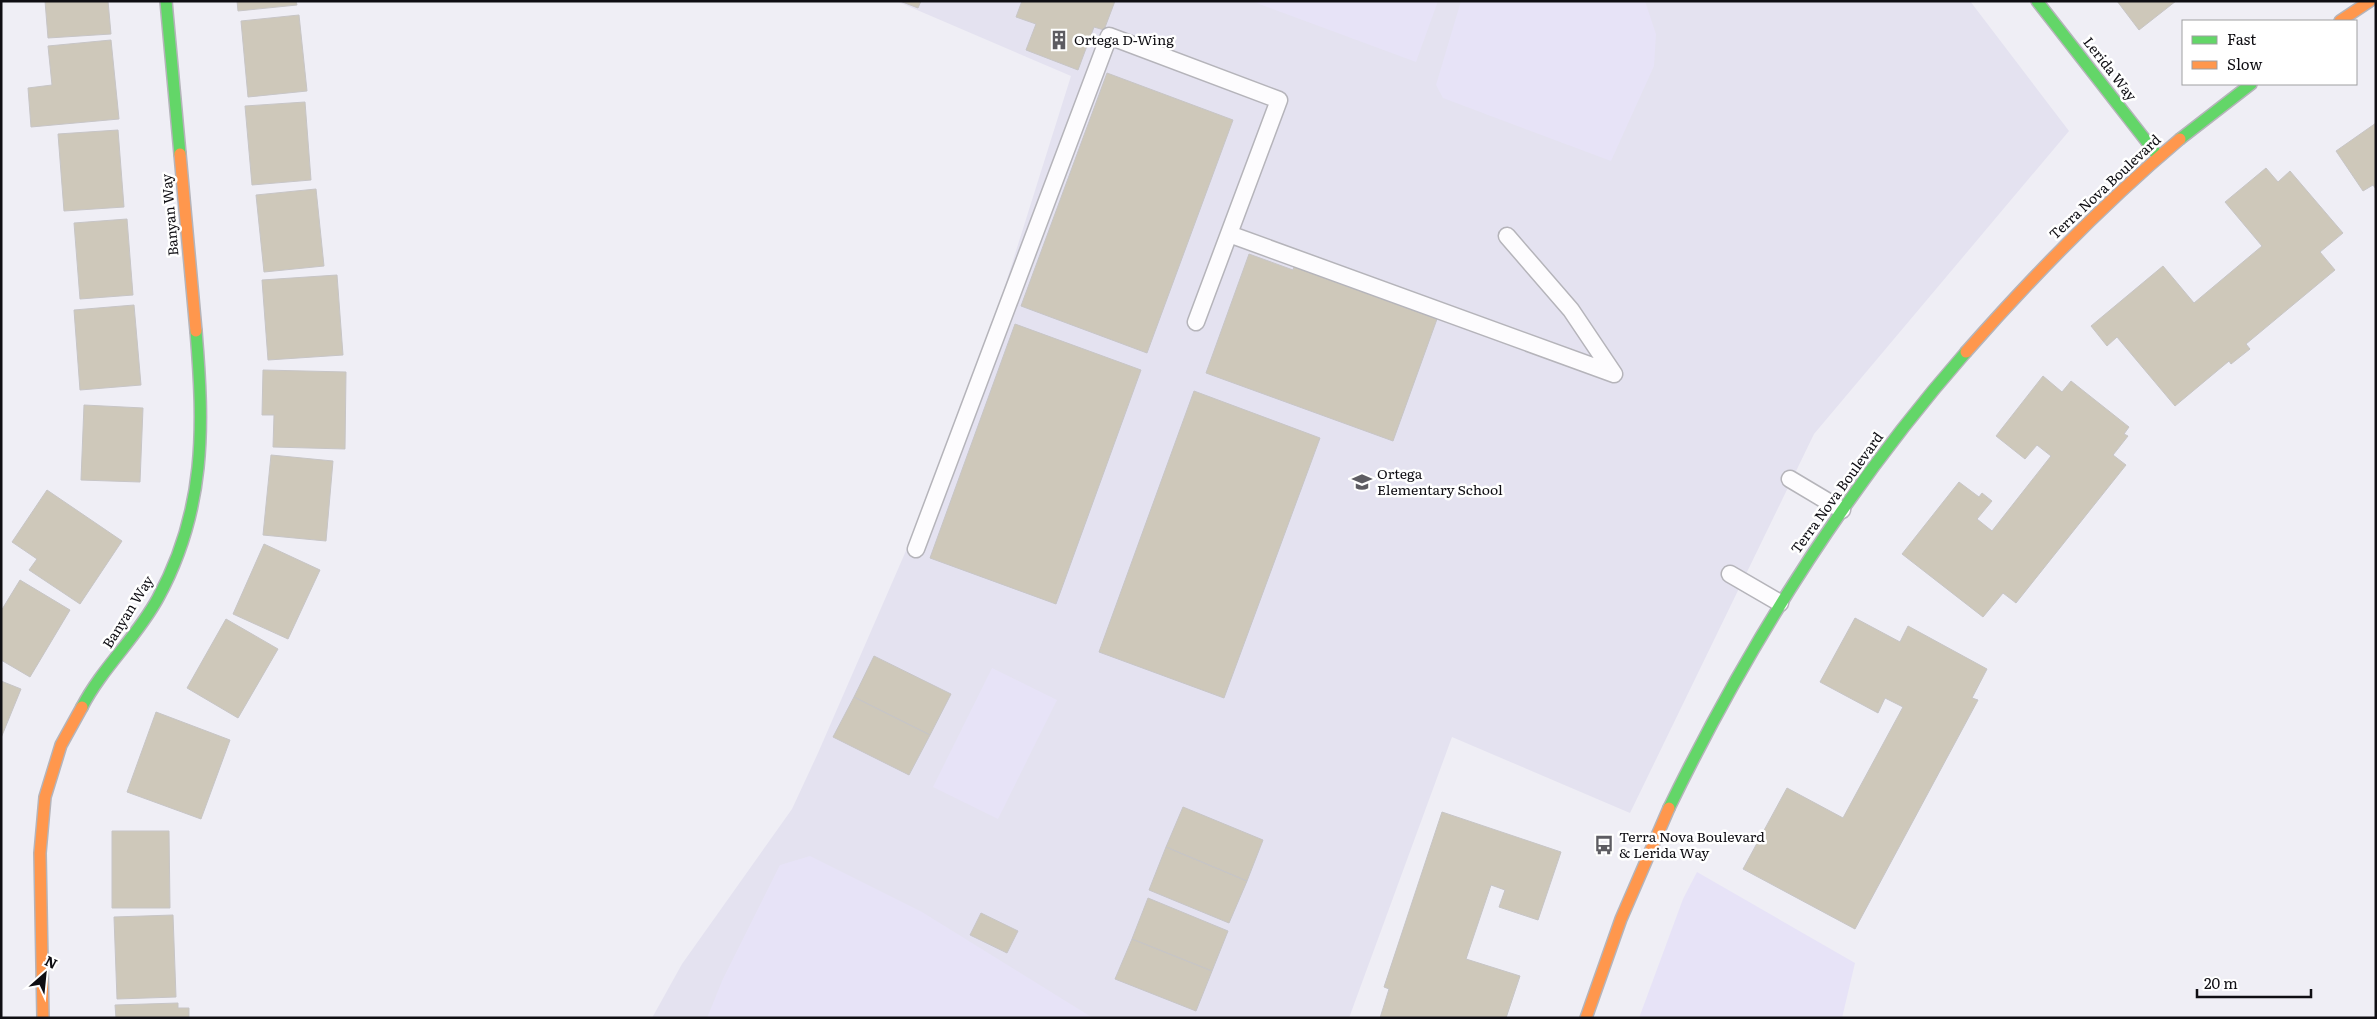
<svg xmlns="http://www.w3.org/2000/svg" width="2377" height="1019" font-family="Literata,serif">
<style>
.built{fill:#e4e2f0}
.green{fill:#e7e3f7}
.building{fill:#cec8ba;stroke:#c7c5c6}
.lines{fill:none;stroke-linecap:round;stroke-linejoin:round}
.lane-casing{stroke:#b5b4ba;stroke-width:19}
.fast-casing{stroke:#b5b4ba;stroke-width:14}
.slow-casing{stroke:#b5b4ba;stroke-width:14}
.lane{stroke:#fdfcfe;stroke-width:16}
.fast{stroke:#63d668;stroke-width:11}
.slow{stroke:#ff974d;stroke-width:11}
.labels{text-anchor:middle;stroke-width:5;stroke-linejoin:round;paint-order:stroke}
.poi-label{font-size:14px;fill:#0f0e13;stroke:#fff;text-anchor:start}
.street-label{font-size:14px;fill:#0f0e13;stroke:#fff}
</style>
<rect width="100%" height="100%" fill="#efeef5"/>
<path class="built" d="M 896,1 L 1970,1 L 2069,131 L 1814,434 L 1630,813 L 1452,737 L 1349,1018 L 652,1018 L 682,964 L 792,809 L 818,753 L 915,530 L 977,375 L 1071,76 Z"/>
<path class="green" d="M 1251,1 L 1438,1 L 1416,62 Z
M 1461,1 L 1645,1 L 1656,34 L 1654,66 L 1611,161 L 1443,98 L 1436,85 Z
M 992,668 L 1057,700 L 998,819 L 933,787 Z
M 810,856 L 922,912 L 1093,1018 L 707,1018 L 722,981 L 780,865 Z
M 1697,872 L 1855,963 L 1842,1018 L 1639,1018 L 1683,899 Z"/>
<path class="building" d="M 45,1 L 108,1 L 111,34 L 48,38 Z
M 237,1 L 296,1 L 297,5 L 238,11 Z
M 900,1 L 921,1 L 918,8 Z
M 1022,1 L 1115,1 L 1104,30 L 1094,27 L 1078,70 L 1026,50 L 1036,24 L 1016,17 Z
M 2117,1 L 2176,1 L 2139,30 Z
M 299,15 L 307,91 L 248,97 L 241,21 Z
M 111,40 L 119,119 L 31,127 L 28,88 L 52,85 L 48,46 Z
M 1107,73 L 1233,120 L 1147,353 L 1021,306 Z
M 305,102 L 311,180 L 252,185 L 245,106 Z
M 2376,123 L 2376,189 L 2373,185 L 2363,191 L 2336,151 Z
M 118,130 L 124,207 L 64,211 L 58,134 Z
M 2266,168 L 2278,182 L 2290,171 L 2343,233 L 2320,252 L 2335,270 L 2246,344 L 2250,349 L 2231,364 L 2229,361 L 2175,406 L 2117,337 L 2107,346 L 2091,326 L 2163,266 L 2194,303 L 2262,246 L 2225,202 Z
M 316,189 L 324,266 L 264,272 L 256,195 Z
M 127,219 L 133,295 L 80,299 L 74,223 Z
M 1249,254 L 1293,270 L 1294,267 L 1437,319 L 1393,441 L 1206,373 Z
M 337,275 L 343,355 L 268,360 L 262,280 Z
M 134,305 L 141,385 L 80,390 L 74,310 Z
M 1015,324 L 1141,370 L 1056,604 L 930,558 Z
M 263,370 L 346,372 L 345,449 L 273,447 L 274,415 L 262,415 Z
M 2043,376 L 2062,392 L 2071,381 L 2129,427 L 2124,434 L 2128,436 L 2113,455 L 2126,465 L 2016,603 L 2003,593 L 1983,617 L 1902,554 L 1959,482 L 1979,497 L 1982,493 L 1992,501 L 1977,519 L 1992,531 L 2051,456 L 2037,445 L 2025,459 L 1996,436 Z
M 1194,391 L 1320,438 L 1224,698 L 1099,652 Z
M 84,405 L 143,408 L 140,482 L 81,480 Z
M 271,455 L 333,461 L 326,541 L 263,535 Z
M 47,490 L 122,541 L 80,604 L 29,570 L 37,559 L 12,542 Z
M 264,544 L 320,570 L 288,639 L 233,614 Z
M 20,580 L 70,610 L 30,677 L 1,660 L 1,611 Z
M 1855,618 L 1900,642 L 1908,626 L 1987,669 L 1972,698 L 1978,700 L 1855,929 L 1743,869 L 1787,788 L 1843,818 L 1903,707 L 1885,698 L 1878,713 L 1820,682 Z
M 226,619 L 278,649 L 238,718 L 187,688 Z
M 874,656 L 951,694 L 930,735 L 854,697 Z
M 1,681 L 21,689 L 1,738 Z
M 854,697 L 930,735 L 909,775 L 833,737 Z
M 156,712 L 230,740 L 201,819 L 127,792 Z
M 1183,807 L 1263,840 L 1247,881 L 1166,847 Z
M 1442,812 L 1561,852 L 1538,920 L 1499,907 L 1505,890 L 1491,885 L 1466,959 L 1520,976 L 1506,1018 L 1380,1018 L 1389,989 L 1384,987 Z
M 112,831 L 169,831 L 170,908 L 112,908 Z
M 1166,847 L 1247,881 L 1229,923 L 1149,890 Z
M 1148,898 L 1228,931 L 1212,971 L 1132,939 Z
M 981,913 L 1018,931 L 1007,953 L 970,935 Z
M 173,915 L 176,997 L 117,999 L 114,917 Z
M 1132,939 L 1212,971 L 1196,1011 L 1115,979 Z
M 178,1003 L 178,1008 L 189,1008 L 189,1018 L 116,1018 L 115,1005 Z"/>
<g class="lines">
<defs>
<path id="lane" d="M 1229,234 L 1614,374
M 1507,236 L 1571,310 L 1614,374
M 1790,479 L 1842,510
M 916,549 L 1109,36 L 1279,100 L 1196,322
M 1730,574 L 1780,603"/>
<path id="fast" d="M 166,1 L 180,154
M 2037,1 L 2158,156
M 2180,139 L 2251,84
M 82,707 C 102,668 137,637 158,598 C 206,510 204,427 196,331
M 1669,808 C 1749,643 1845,490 1966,352"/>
<path id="slow" d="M 2340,21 L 2370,1
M 180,154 L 196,331
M 1966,352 C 2033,276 2103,204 2180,139
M 43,1018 L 40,853 L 45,797 L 61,745 L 82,707
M 1586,1018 L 1621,919 L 1669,808"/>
</defs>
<use href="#lane" class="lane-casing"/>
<use href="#fast" class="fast-casing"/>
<use href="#slow" class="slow-casing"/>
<use href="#lane" class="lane"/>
<use href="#fast" class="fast"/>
<use href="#slow" class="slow"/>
</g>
<defs>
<symbol id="building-bare" viewBox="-9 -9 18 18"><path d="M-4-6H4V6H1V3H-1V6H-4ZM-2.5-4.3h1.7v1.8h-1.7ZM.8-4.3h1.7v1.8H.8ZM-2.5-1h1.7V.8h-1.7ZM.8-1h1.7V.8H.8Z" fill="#5d5c62" stroke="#fff" stroke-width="2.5" paint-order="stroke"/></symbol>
<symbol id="school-bare" viewBox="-9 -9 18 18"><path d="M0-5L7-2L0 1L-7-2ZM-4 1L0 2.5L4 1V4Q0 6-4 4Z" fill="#5d5c62" stroke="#fff" stroke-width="2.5" paint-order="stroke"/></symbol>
<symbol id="bus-bare" viewBox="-9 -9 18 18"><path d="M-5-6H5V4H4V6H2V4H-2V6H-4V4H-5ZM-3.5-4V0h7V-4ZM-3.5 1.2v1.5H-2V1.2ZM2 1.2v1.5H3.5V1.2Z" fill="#5d5c62" stroke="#fff" stroke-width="2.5" paint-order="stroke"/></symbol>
</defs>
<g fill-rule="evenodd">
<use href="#building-bare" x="1045" y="26" width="28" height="28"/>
<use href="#school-bare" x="1348" y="468" width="28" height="28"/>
<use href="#bus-bare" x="1590" y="831" width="28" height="28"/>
</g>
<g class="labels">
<g class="poi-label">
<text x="1074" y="45">Ortega D-Wing</text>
<text x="1377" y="479">Ortega<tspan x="1377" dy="16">Elementary School</tspan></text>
<text x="1619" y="842">Terra Nova Boulevard<tspan x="1619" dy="16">&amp; Lerida Way</tspan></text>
</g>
<g class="street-label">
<text transform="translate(2110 69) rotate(52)" y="5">Lerida Way</text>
<text transform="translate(2105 187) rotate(-43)" y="5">Terra Nova Boulevard</text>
<text transform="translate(170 215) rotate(-95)" y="5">Banyan Way</text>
<text transform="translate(1837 493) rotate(-54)" y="5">Terra Nova Boulevard</text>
<text transform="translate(128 612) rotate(-58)" y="5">Banyan Way</text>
</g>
</g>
<rect width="2377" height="1019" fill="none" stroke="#0f0e13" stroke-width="5"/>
<rect x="2182" y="20" width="175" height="65" fill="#ffffff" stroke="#9f9fa1"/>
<rect x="2192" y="36" width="25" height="8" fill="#63d668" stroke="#9f9fa1"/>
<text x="2227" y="45" font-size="15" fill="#0f0e13">Fast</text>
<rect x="2192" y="61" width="25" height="8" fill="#ff974d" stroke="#9f9fa1"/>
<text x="2227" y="70" font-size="15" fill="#0f0e13">Slow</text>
<g transform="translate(45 974) rotate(27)" stroke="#ffffff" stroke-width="4" paint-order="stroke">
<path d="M0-4L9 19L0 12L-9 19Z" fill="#0f0e13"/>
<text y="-8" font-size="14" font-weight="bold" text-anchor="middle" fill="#0f0e13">N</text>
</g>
<path d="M2197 989v8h114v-8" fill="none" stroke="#0f0e13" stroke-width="2.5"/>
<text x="2204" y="989" font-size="15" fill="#0f0e13" stroke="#ffffff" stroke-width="4" paint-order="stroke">20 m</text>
</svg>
